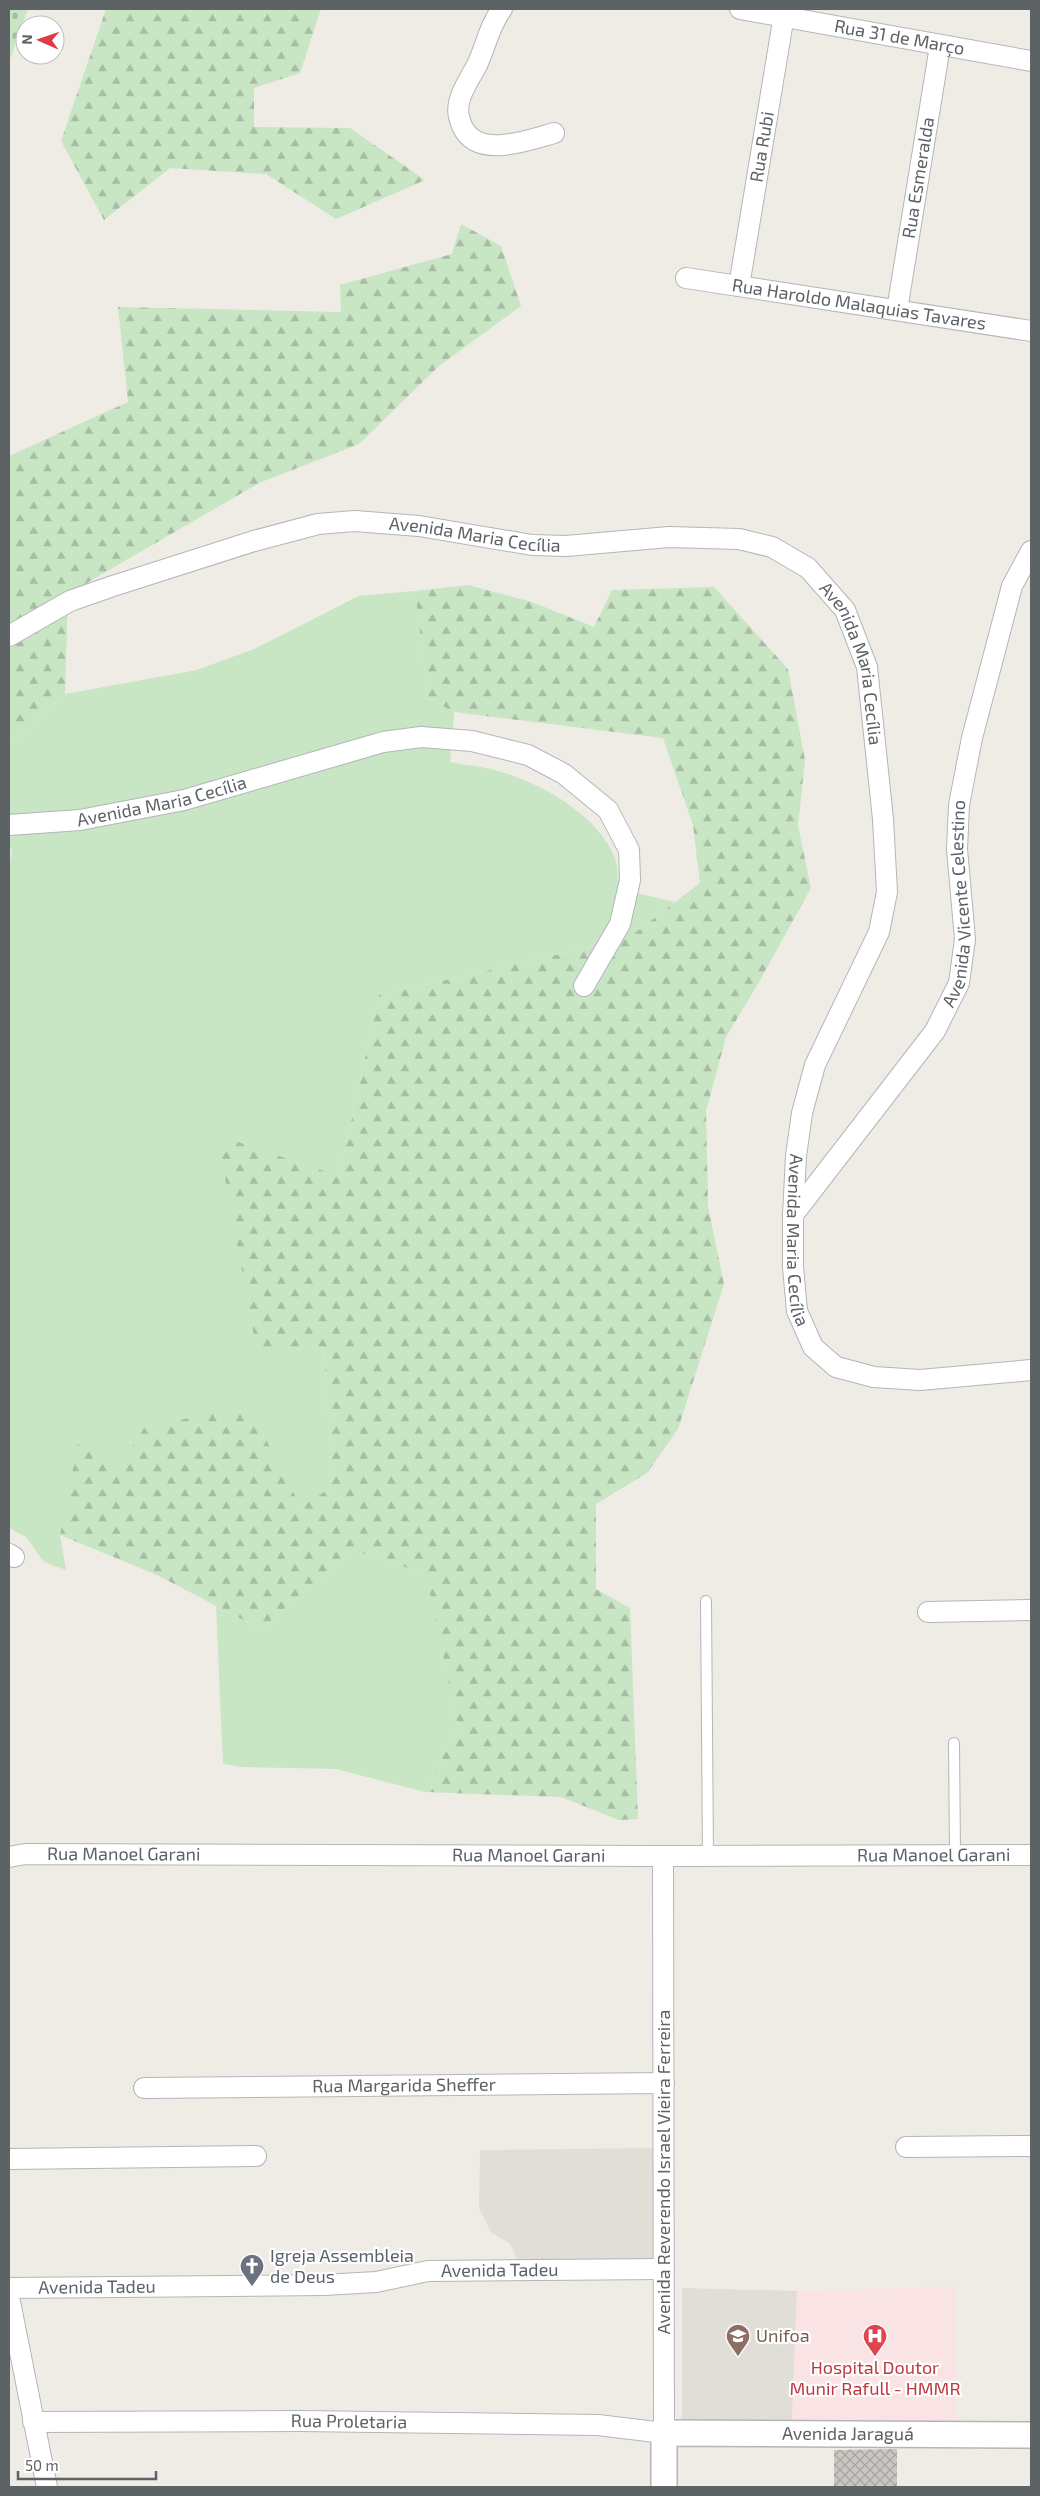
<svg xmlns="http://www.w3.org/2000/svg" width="1040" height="2496" font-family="'Exo 2',sans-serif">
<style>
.education{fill:#e1ddd7}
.medical{fill:#fae3e4}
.grass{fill:#c8e5c4}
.forest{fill:url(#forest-firs)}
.cemetery{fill:url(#cemetery-stones)}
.building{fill:url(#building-cross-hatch)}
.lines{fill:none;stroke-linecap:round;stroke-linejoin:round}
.service-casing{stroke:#b3b6b9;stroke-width:12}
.minor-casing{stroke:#b3b6b9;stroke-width:22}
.tertiary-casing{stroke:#b3b6b9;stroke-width:28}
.service{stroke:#fff;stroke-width:10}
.minor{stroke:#fff;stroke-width:20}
.tertiary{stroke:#fff;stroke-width:25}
.labels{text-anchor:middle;stroke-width:4.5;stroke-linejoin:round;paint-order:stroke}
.street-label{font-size:18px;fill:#5d6265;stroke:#fff}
.worship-label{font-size:18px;fill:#5b616d;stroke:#fff;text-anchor:start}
.education-label{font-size:18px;fill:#785e54;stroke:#fff;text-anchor:start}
.health-label{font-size:18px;fill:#be3a42;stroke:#fff}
</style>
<defs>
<pattern id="forest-firs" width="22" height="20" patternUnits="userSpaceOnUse" patternTransform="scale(1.25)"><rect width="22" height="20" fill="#c8e5c4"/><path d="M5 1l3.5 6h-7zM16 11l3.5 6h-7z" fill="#a6bda3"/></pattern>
<pattern id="cemetery-stones" width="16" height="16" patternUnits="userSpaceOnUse" patternTransform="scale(1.25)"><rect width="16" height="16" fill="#c8e5c4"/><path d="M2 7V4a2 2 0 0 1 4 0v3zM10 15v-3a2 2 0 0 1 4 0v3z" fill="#a6bda3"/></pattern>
<pattern id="building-cross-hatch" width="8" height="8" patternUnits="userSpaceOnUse" patternTransform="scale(1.25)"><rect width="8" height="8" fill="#cac7c2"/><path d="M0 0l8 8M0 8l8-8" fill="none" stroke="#a7a5a1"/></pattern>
</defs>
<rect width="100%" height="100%" fill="#efece6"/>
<path class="education" d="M 653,2148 L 656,2263 L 518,2261 L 510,2244 L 491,2232 L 479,2208 L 480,2150 Z
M 682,2288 L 797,2291 L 792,2422 L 682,2422 Z"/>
<path class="medical" d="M 956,2286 L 955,2423 L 792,2422 L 797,2291 Z"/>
<path class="grass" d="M 415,591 L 428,698 L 454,712 L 450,762 C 463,765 478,766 491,769 C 537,781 596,812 615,858 C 618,867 618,879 619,889 L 675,902 L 627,939 L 379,995 L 339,1176 L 324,1346 L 332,1487 L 301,1507 L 120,1466 L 60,1535 L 66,1570 L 44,1562 L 26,1537 L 9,1528 L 9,869 L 12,849 L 9,847 L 9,745 L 65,694 L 197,670 L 254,649 L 359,596 Z
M 353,1550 L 427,1574 L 458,1726 L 425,1792 L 336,1769 L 243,1767 L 223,1764 L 216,1606 L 261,1629 Z"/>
<path class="forest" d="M 106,9 L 321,9 L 300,73 L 254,88 L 254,127 L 350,128 L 425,180 L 336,219 L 266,174 L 170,168 L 104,220 L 61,141 Z
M 461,224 L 501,246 L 521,306 L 439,366 L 359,444 L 259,483 L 68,594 L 65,694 L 9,745 L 9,456 L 128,402 L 118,307 L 341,312 L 340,285 L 452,254 Z
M 468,585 L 532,602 L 594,627 L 612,590 L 714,587 L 788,669 L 805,760 L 798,826 L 811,888 L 759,982 L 726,1037 L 706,1111 L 708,1206 L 724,1284 L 678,1429 L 647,1473 L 596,1504 L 596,1589 L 630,1608 L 638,1819 L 619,1820 L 561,1797 L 425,1792 L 458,1726 L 426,1574 L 353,1550 L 261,1629 L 157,1575 L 60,1535 L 78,1443 L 120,1466 L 144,1428 L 248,1405 L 301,1507 L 332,1487 L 324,1347 L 257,1352 L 217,1135 L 339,1176 L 379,995 L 627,939 L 700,883 L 693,825 L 663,738 L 454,712 L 428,698 L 415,591 Z"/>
<path class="cemetery" d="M 9,9 L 28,9 L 9,62 Z"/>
<path class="building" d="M 897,2449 L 897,2487 L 834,2487 L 834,2450 Z"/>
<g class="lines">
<defs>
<path id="service" d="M 706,1601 L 708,1856
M 954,1743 L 955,1854"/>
<g id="minor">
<path d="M 502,9 C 489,26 486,46 477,65 C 471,77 461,90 459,103 C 457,112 459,118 462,126 C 477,160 529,140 554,133"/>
<path id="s1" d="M 740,9 L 1031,61"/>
<path id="s2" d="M 686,278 L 1031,331"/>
<path id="s3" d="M 739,286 L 785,9"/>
<path id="s4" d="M 897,310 L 940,46"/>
<path id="s5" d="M 9,636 L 70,601 L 113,586 L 254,541 L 318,524 L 355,521 L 419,526 L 532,545 L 566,546 L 669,537 L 739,539 L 772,547 L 808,568 L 845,610 L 867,667 L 883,819 L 887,892 L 879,932 L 815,1065 L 802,1113 L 796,1156 L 793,1215 L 793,1267 L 797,1311 L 813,1347 L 836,1367 L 874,1377 L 920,1380 L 1031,1370"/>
<path id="s6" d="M 9,825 L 80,820 L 184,800 L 383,742 L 421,737 L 472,741 L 528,755 L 564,774 L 608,810 L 629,850 L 630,880 L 620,924 L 584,986"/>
<path id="s7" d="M 793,1215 L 935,1031 L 959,983 L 965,939 L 957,849 L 959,805 L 972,738 L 1012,586 L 1031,551"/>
<path d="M 9,1554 L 14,1557"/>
<path d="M 928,1612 L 1031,1610"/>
<path id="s8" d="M 9,1857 L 25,1854 L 663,1856 L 1031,1855"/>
<path id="s9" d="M 144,2088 L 664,2083"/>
<path d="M 906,2147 L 1031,2146"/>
<path d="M 9,2159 L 256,2156"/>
<path id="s10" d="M 9,2288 L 324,2285 L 376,2282 L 428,2271 L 664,2269"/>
<path d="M 9,2297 L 47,2487"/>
<path id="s11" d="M 33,2422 L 299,2421 L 598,2425 L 664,2433 L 663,1856"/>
</g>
<g id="tertiary">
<path id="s12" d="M 664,2487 L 664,2433 L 1031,2435"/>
</g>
</defs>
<use href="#service" class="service-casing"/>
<use href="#minor" class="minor-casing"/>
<use href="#tertiary" class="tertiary-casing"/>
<use href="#service" class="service"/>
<use href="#minor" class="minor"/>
<use href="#tertiary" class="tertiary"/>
</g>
<defs>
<symbol id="church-pin" viewBox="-11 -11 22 30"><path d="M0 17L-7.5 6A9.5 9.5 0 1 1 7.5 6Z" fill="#6b7280" stroke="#fff"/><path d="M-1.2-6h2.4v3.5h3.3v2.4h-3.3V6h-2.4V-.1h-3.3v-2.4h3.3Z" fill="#fff"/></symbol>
<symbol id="university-pin" viewBox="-11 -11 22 30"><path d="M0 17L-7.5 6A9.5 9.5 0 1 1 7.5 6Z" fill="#8d6e63" stroke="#fff"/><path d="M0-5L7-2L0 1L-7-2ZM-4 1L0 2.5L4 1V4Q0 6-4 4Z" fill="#fff"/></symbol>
<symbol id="hospital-pin" viewBox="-11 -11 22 30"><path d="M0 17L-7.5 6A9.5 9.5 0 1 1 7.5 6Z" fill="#e0444e" stroke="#fff"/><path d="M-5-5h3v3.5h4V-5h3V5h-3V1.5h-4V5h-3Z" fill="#fff"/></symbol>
</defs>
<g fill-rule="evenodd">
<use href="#church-pin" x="238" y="2252" width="28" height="38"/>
<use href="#university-pin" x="724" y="2322" width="28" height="38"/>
<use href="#hospital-pin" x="861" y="2322" width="28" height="38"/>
</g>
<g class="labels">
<g class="street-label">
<text dy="6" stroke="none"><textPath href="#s1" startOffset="162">Rua 31 de Março</textPath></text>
<text dy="6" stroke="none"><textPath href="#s3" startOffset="141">Rua Rubi</textPath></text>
<text dy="6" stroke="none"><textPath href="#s4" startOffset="134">Rua Esmeralda</textPath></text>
<text dy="6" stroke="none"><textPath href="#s2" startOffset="175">Rua Haroldo Malaquias Tavares</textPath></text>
<text dy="6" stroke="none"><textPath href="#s5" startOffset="488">Avenida Maria Cecília</textPath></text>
<text dy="6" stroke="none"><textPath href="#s5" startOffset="938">Avenida Maria Cecília</textPath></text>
<text dy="6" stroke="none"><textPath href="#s6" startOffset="155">Avenida Maria Cecília</textPath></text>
<text dy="6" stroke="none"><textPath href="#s7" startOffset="365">Avenida Vicente Celestino</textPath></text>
<text dy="6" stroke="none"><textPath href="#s5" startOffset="1538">Avenida Maria Cecília</textPath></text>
<text dy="6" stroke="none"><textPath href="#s8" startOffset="115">Rua Manoel Garani</textPath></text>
<text dy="6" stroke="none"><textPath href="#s8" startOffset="925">Rua Manoel Garani</textPath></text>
<text dy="6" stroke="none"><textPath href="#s8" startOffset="520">Rua Manoel Garani</textPath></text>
<text dy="6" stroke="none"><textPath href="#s9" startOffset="260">Rua Margarida Sheffer</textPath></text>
<text transform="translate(664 2172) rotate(-90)" y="6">Avenida Reverendo Israel Vieira Ferreira</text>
<text dy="6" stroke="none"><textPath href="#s10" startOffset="492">Avenida Tadeu</textPath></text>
<text dy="6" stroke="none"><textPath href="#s10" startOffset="88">Avenida Tadeu</textPath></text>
<text dy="6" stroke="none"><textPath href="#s11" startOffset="316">Rua Proletaria</textPath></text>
<text dy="6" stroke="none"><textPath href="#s12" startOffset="238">Avenida Jaraguá</textPath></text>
</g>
<g class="worship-label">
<text x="270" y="2262">Igreja Assembleia<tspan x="270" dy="21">de Deus</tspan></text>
</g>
<g class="education-label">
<text x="756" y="2342">Unifoa</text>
</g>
<g class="health-label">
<text x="875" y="2374">Hospital Doutor<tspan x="875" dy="21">Munir Rafull - HMMR</tspan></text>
</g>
</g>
<rect width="1040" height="2496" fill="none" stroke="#5d6265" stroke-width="20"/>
<g transform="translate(40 40) rotate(272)"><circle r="24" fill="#ffffff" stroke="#bec0c1"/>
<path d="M0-4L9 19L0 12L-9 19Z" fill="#e03a42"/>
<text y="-8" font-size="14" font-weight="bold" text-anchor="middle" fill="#5d6265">N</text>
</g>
<path d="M18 2471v8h138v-8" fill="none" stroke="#5d6265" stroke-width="2.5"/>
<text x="25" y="2471" font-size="15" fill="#5d6265" stroke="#ffffff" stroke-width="4" paint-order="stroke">50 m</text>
</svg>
